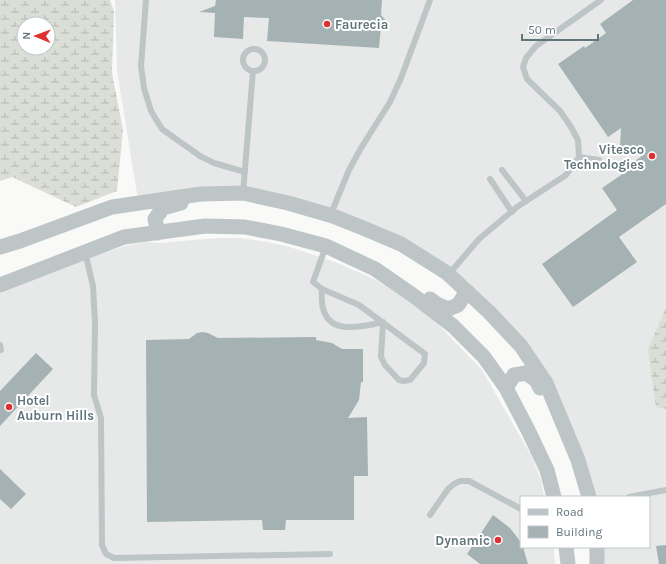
<svg xmlns="http://www.w3.org/2000/svg" width="666" height="564" font-family="Karla,sans-serif">
<style>
.built{fill:#e7e9e8}
.wetland{fill:url(#wetland-marsh);fill-rule:evenodd}
.building{fill:#a5b2b4}
.lines{fill:none;stroke-linecap:round;stroke-linejoin:round}
.service{stroke:#bec5c7;stroke-width:6}
.tertiary{stroke:#bec5c7;stroke-width:15}
.poi-dot{fill:#de3232;stroke:#fff;stroke-width:1.5}
.labels{text-anchor:middle;stroke-width:4;stroke-linejoin:round;paint-order:stroke}
.poi-label{font-size:13px;font-weight:bold;fill:#60767b;stroke:#fff;text-anchor:start}
</style>
<defs>
<pattern id="wetland-marsh" width="20" height="14" patternUnits="userSpaceOnUse"><rect width="20" height="14" fill="#dbded6"/><path d="M1 5h8M5 5V1M11 12h8M15 12V8" fill="none" stroke="#b5b9b3"/></pattern>
</defs>
<rect width="100%" height="100%" fill="#f9f9f7"/>
<path class="built" d="M 115,0 L 666,0 L 666,564 L 600,564 L 599,547 L 649,547 L 649,497 L 591,497 L 553,394 L 442,266 L 276,197 L 138,200 L 117,71 Z
M 217,238 L 240,238 L 267,242 L 290,247 L 335,262 L 376,280 L 396,292 L 434,320 L 482,370 L 532,457 L 541,480 L 544,497 L 521,497 L 521,547 L 554,547 L 555,564 L 0,564 L 0,292 L 97,255 L 125,246 L 147,242 L 158,243 Z"/>
<path class="wetland" d="M 0,0 L 110,0 L 114,11 L 112,73 L 123,130 L 117,191 L 76,207 L 12,177 L 0,181 ZM 24,24 L 48,24 L 48,48 L 24,48 Z
M 666,308 L 666,409 L 656,407 L 648,349 Z"/>
<path class="building" d="M 216,0 L 382,0 L 381,15 L 388,23 L 381,27 L 379,48 L 267,41 L 269,18 L 244,17 L 243,39 L 214,37 L 215,13 L 199,12 L 215,6 Z
M 633,0 L 666,0 L 666,204 L 619,237 L 637,262 L 573,307 L 542,264 L 617,210 L 602,188 L 624,173 L 622,170 L 642,156 L 625,152 L 622,149 L 620,146 L 621,128 L 608,137 L 558,64 L 584,46 L 585,48 L 606,33 L 600,24 Z
M 203,332 L 208,333 L 218,338 L 316,337 L 316,340 L 332,343 L 342,349 L 363,349 L 363,382 L 361,382 L 359,400 L 348,418 L 367,417 L 368,476 L 354,476 L 354,520 L 286,520 L 285,530 L 263,530 L 262,520 L 147,522 L 146,340 L 189,339 L 197,333 Z
M 36,353 L 53,369 L 0,426 L 0,391 Z
M 0,469 L 26,494 L 11,509 L 0,499 Z
M 493,515 L 510,528 L 517,537 L 521,543 L 521,547 L 523,547 L 528,564 L 480,564 L 467,554 Z
M 666,545 L 666,564 L 659,564 L 656,546 Z"/>
<g class="lines">
<path class="service" d="M 146,0 L 141,66 L 144,88 L 151,111 L 162,129 L 200,156 L 214,163 L 245,172
M243 60a11 11 0 1 1 22 0a11 11 0 1 1-22 0Z
M 579,157 L 599,160
M 502,170 L 526,201
M 490,179 L 512,212
M 243,193 L 253,71
M 330,216 L 349,170 L 361,148 L 390,102 L 401,78 L 430,0
M 85,252 L 93,286 L 95,323 L 94,395 L 101,418 L 102,545 L 106,554 L 114,558 L 330,554
M 449,274 L 479,239 L 517,207 L 566,175 L 579,157 L 578,140 L 571,127 L 560,111 L 527,79 L 523,67 L 526,58 L 536,46 L 601,0
M 322,289 C 318,335 351,330 383,322 L 381,357 L 385,365 L 399,380 L 403,381 L 410,380 L 424,363 L 425,354 L 359,305 L 322,289 L 313,282 L 326,246
M 0,345 L 1,350
M 629,497 L 666,490
M 430,515 L 448,489 L 454,484 L 460,481 L 469,481 L 521,509"/>
<path class="tertiary" d="M 158,233 L 155,219 L 163,208 L 181,203
M 0,247 L 20,241 L 112,207 L 201,194 L 243,193 L 288,203 L 333,216 L 363,228 L 401,244 L 447,273 L 489,312 L 521,346 L 546,383 L 578,460 L 589,497
M 0,285 L 124,237 L 205,226 L 245,227 L 281,234 L 326,246 L 375,269 L 414,296 L 453,326 L 484,357 L 506,388 L 528,430 L 547,470 L 554,497
M 430,299 L 437,304 L 448,309 L 458,305 L 467,291
M 506,388 L 514,375 L 526,373 L 536,380 L 540,388
M 566,547 L 568,564
M 597,547 L 597,564"/>
</g>
<g class="poi-dot">
<circle cx="327" cy="24" r="4"/>
<circle cx="652" cy="156" r="4"/>
<circle cx="9" cy="407" r="4"/>
<circle cx="498" cy="540" r="4"/>
</g>
<g class="labels">
<g class="poi-label">
<text x="335" y="29">Faurecia</text>
<text x="644" y="154" text-anchor="end">Vitesco<tspan x="644" dy="15">Technologies</tspan></text>
<text x="17" y="405">Hotel<tspan x="17" dy="15">Auburn Hills</tspan></text>
<text x="490" y="545" text-anchor="end">Dynamic</text>
</g>
</g>
<rect x="520" y="496" width="130" height="52" fill="#ffffff" stroke="#bfc8ca"/>
<rect x="528" y="509" width="20" height="6" fill="#bec5c7" stroke="#bfc8ca"/>
<text x="556" y="516" font-size="12" fill="#60767b">Road</text>
<rect x="528" y="526" width="20" height="12" fill="#a5b2b4" stroke="#bfc8ca"/>
<text x="556" y="536" font-size="12" fill="#60767b">Building</text>
<g transform="translate(36 36) rotate(271)"><circle r="19" fill="#ffffff" stroke="#bfc8ca"/>
<path d="M0-3L7 15L0 10L-7 15Z" fill="#de3232"/>
<text y="-6" font-size="11" font-weight="bold" text-anchor="middle" fill="#60767b">N</text>
</g>
<path d="M522 34v6h76v-6" fill="none" stroke="#60767b" stroke-width="2"/>
<text x="528" y="34" font-size="12" fill="#60767b" stroke="#ffffff" stroke-width="3" paint-order="stroke">50 m</text>
</svg>
